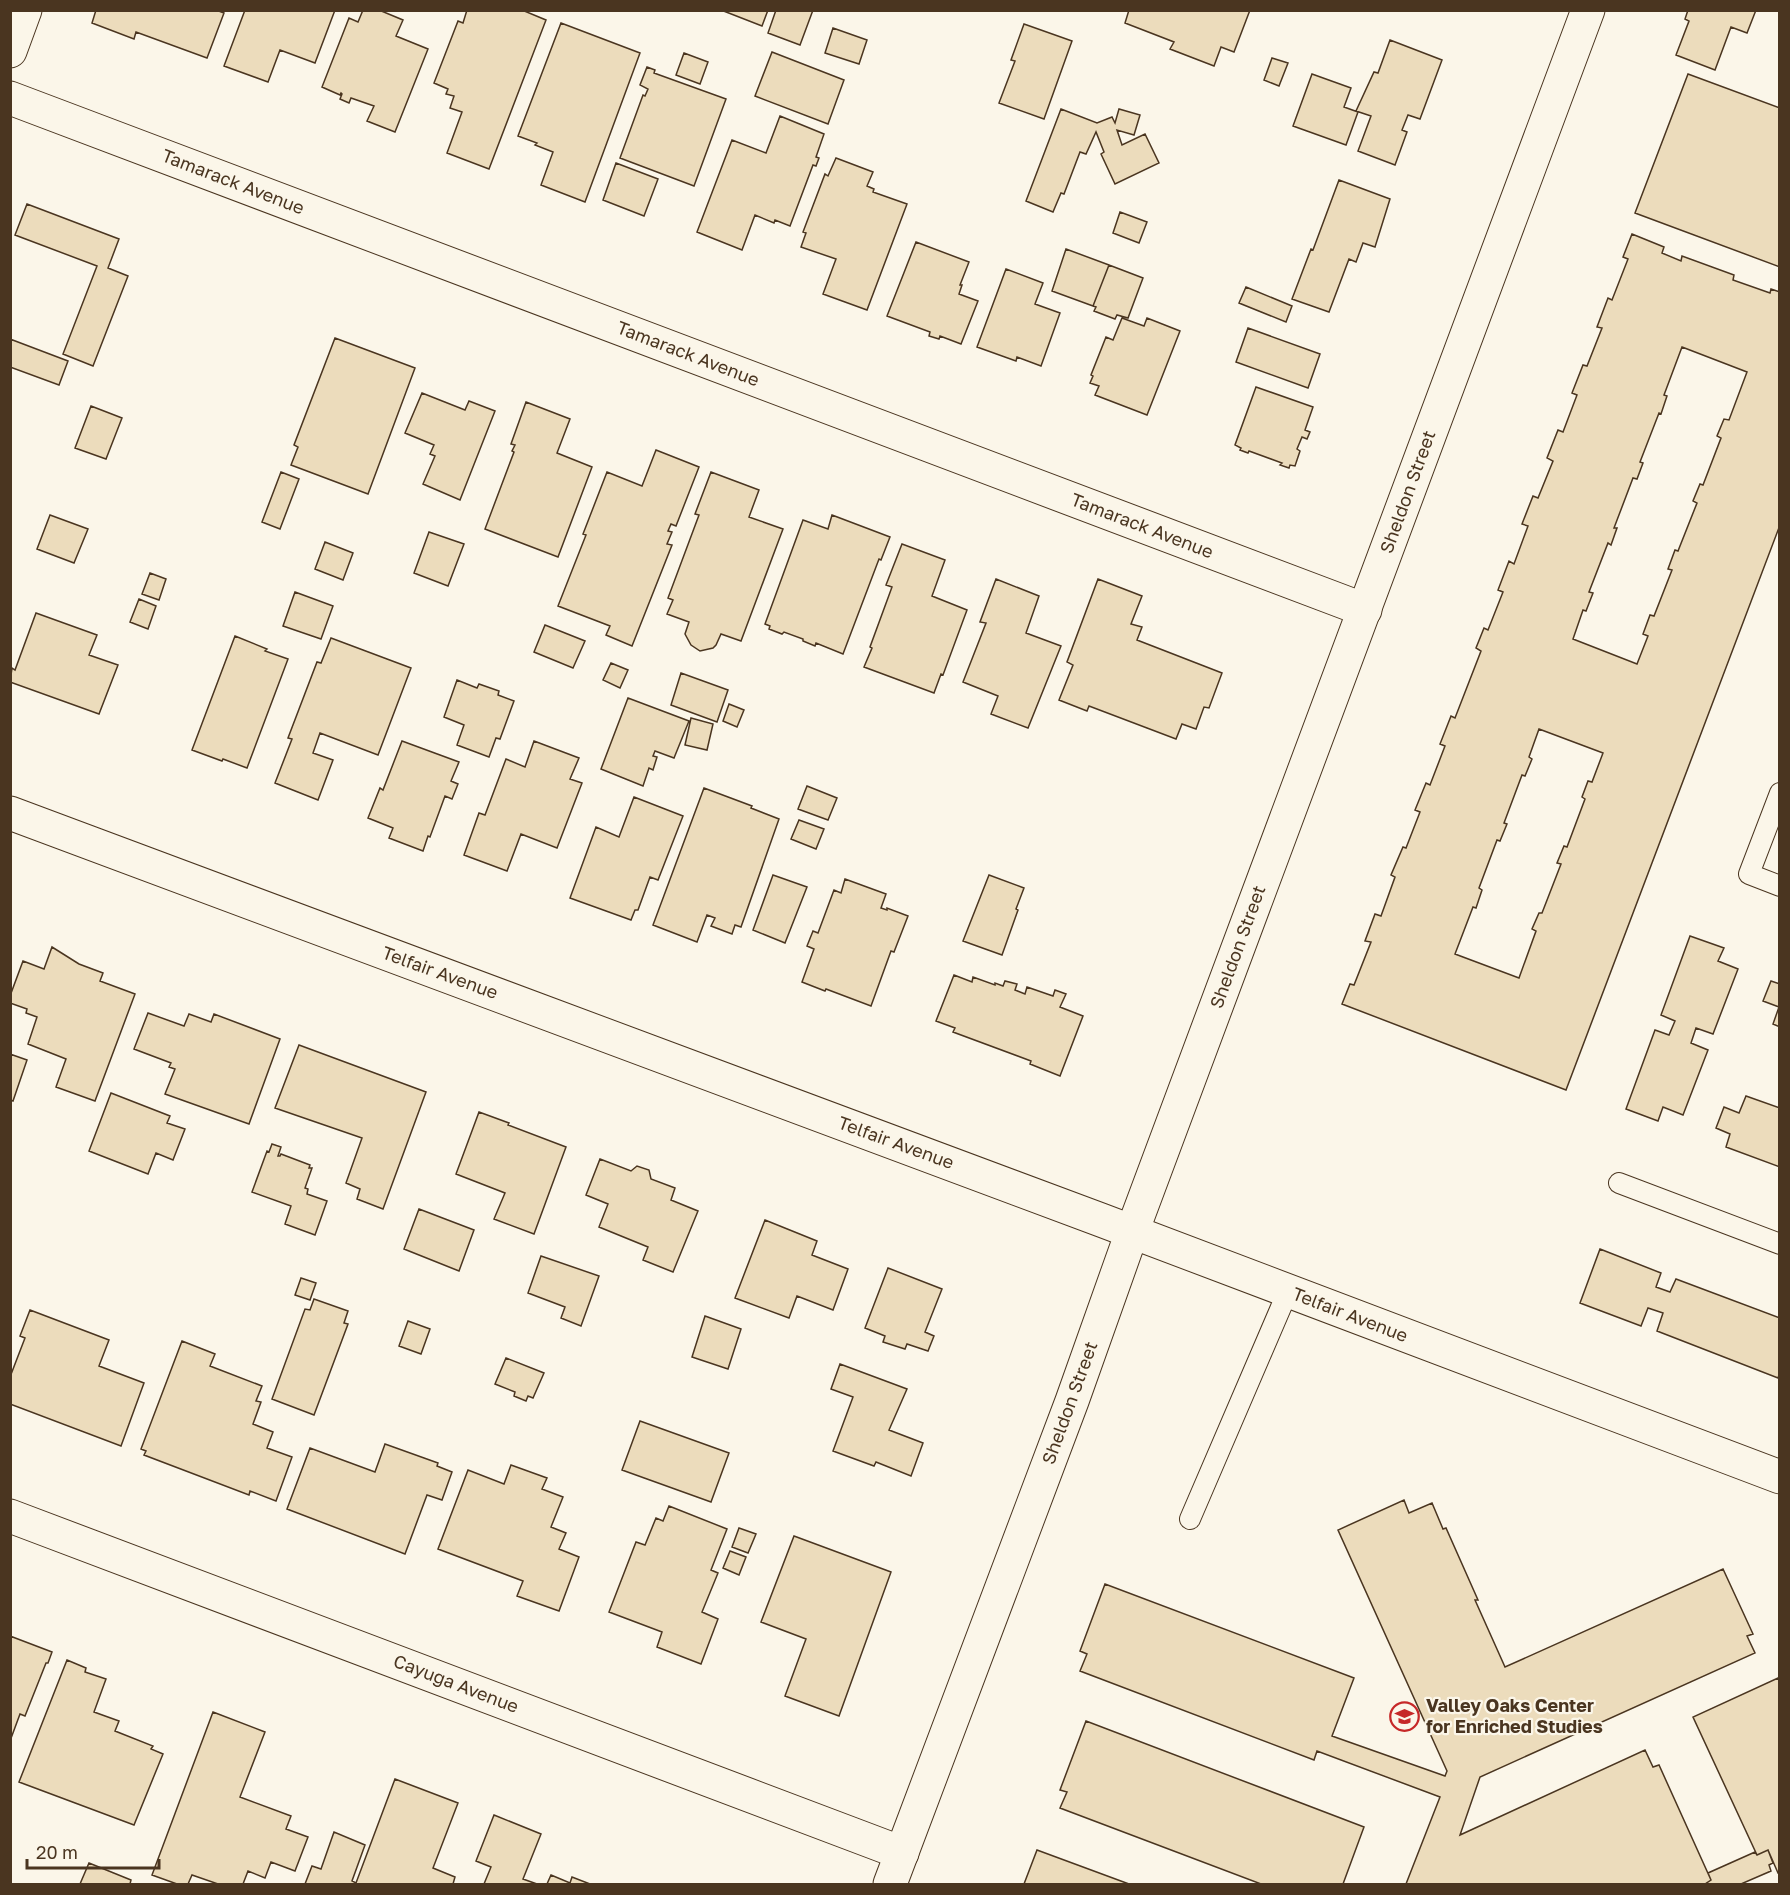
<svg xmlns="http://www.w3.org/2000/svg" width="1790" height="1895" font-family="'Golos Text',sans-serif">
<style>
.building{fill:#ecdcbc;stroke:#4a3520;stroke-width:1.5;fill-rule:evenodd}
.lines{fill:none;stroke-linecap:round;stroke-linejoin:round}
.service-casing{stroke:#4a3520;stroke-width:22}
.minor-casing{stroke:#4a3520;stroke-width:35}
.secondary-casing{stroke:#4a3520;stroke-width:35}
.service{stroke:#fbf6e9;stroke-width:20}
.minor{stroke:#fbf6e9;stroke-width:33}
.secondary{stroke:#fbf6e9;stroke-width:33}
.labels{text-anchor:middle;stroke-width:4.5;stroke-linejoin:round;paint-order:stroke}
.street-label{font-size:18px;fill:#4a3520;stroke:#fbf6e9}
.poi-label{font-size:18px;font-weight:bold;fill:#4a3520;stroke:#fbf6e9;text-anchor:start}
</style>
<rect width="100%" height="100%" fill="#fbf6e9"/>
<path class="building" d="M 96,10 L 216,10 L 224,13 L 207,58 L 136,32 L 134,39 L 92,23 Z
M 245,10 L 335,10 L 315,63 L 280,50 L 268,82 L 224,66 Z
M 363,10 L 379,10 L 403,20 L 396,36 L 428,49 L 395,132 L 367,121 L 374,106 L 351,98 L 349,103 L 340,99 L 342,94 L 341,93 L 340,95 L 322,87 L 349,18 L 358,22 Z
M 467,10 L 522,10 L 546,20 L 489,169 L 447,153 L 462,112 L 450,108 L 454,96 L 446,94 L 448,89 L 434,83 L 458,21 L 463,23 Z
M 721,10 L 768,10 L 762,26 Z
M 776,10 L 813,10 L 800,45 L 768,33 Z
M 1129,10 L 1250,10 L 1234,52 L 1221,47 L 1214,66 L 1170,49 L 1174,42 L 1125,23 Z
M 1688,10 L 1756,10 L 1747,33 L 1731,27 L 1715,70 L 1676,55 L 1689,21 L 1685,19 Z
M 561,23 L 640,53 L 585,202 L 541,185 L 553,152 L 535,145 L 537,143 L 518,136 Z
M 1024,24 L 1072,41 L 1044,119 L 999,103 L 1015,61 L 1011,60 Z
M 833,28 L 867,40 L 859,64 L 825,53 Z
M 1390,40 L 1442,60 L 1420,119 L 1408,115 L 1402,130 L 1407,132 L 1395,165 L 1358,151 L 1371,116 L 1356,111 L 1374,72 L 1378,73 Z
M 772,52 L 844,80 L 828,124 L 755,96 Z
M 684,53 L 708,62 L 700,84 L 676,75 Z
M 1272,58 L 1288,63 L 1279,86 L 1264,80 Z
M 647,67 L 655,70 L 654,73 L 726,99 L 694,186 L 620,158 L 643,95 L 645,96 L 648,89 L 640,85 Z
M 1312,74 L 1351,88 L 1344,107 L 1358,112 L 1346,145 L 1293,126 Z
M 1688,74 L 1780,108 L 1780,267 L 1635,213 Z
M 1061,109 L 1097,123 L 1112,117 L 1115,123 L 1119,109 L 1140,115 L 1134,135 L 1117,130 L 1122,145 L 1145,134 L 1159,163 L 1115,184 L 1101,154 L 1104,152 L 1096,132 L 1086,154 L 1080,152 L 1064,194 L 1061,193 L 1053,212 L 1026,201 Z
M 780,116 L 824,134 L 816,157 L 819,158 L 816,166 L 813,165 L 790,226 L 775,220 L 774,223 L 755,215 L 742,250 L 697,232 L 732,140 L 766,153 Z
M 836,158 L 873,172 L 867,186 L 874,189 L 873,192 L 907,204 L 867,310 L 823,294 L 836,259 L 801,247 L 806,233 L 803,232 L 825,174 L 828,176 Z
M 616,163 L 658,179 L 644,216 L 603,200 Z
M 1339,180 L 1390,199 L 1375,247 L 1363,243 L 1356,262 L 1349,259 L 1329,312 L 1292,299 L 1311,249 L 1313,250 Z
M 27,204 L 119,239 L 108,268 L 128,276 L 93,366 L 63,354 L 97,266 L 15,235 Z
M 1120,212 L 1147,222 L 1139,243 L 1113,233 Z
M 1632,234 L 1664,247 L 1662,253 L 1681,261 L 1682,256 L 1734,275 L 1733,280 L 1770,293 L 1771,289 L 1780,292 L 1780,525 L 1566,1090 L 1342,1004 L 1350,984 L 1354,985 L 1371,942 L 1365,941 L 1375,914 L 1381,916 L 1395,877 L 1391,875 L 1403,847 L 1406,848 L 1420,812 L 1415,810 L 1426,783 L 1430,785 L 1445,746 L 1440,744 L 1451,716 L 1455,718 L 1481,651 L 1476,648 L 1484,628 L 1488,630 L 1503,592 L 1498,590 L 1509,561 L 1514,564 L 1528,526 L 1522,524 L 1533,496 L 1538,498 L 1553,461 L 1547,458 L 1558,430 L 1563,432 L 1577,395 L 1572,393 L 1583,365 L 1587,366 L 1602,328 L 1597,327 L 1608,298 L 1612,300 L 1628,259 L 1623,257 ZM 1682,347 L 1747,372 L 1729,420 L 1724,419 L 1717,436 L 1721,438 L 1703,485 L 1700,484 L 1693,501 L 1697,503 L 1678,551 L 1675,550 L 1668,569 L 1672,570 L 1654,616 L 1650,615 L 1643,634 L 1648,636 L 1637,664 L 1573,639 L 1583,610 L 1586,611 L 1593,593 L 1589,592 L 1608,543 L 1611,545 L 1617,528 L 1614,528 L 1633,478 L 1637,479 L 1643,463 L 1640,462 L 1659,413 L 1661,414 L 1667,396 L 1664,395 ZM 1539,729 L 1603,753 L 1592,782 L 1588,781 L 1582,797 L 1585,799 L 1567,847 L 1564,846 L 1557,863 L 1561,864 L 1542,913 L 1539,913 L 1532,929 L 1536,931 L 1519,978 L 1455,954 L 1473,907 L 1476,908 L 1482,890 L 1479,888 L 1497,840 L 1500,841 L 1507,824 L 1504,823 L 1522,775 L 1525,776 L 1532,759 L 1529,757 Z
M 916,242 L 969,262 L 960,285 L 962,285 L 959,294 L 978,301 L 961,344 L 940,336 L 939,339 L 929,336 L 930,332 L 887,316 Z
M 1066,249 L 1109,265 L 1093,306 L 1052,291 Z
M 1109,265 L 1143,278 L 1128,318 L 1117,315 L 1115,319 L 1094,311 L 1096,307 L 1093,306 Z
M 1006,269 L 1043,283 L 1035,304 L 1060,313 L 1041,366 L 1017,357 L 1016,361 L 977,347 Z
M 1246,287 L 1292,306 L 1286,322 L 1239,303 Z
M 1122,318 L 1144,326 L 1147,318 L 1180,331 L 1147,415 L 1095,395 L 1099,386 L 1090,383 L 1093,376 L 1091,375 L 1106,337 L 1113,340 Z
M 1248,328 L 1320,354 L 1308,388 L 1236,362 Z
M 335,338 L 415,368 L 368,494 L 291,465 L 298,447 L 294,445 Z
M 10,339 L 68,361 L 59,385 L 10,367 Z
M 1256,387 L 1313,407 L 1305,430 L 1310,432 L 1307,439 L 1302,437 L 1297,449 L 1300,451 L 1295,466 L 1290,465 L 1289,468 L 1280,465 L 1282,463 L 1249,451 L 1248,453 L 1240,450 L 1241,448 L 1235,445 Z
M 422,393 L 465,410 L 469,401 L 495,411 L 460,500 L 423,484 L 435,456 L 430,454 L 434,445 L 405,433 Z
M 526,402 L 570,419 L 557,453 L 592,467 L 558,557 L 485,529 L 514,452 L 512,451 L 515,445 L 511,444 Z
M 91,406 L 122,418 L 106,459 L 75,448 Z
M 656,450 L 699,467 L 676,526 L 671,524 L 668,531 L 672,532 L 667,544 L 672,545 L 632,646 L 606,635 L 610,626 L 558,606 L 586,535 L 583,534 L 607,472 L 642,486 Z
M 281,472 L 299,479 L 280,529 L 262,522 Z
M 711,472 L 759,490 L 749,517 L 783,529 L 741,641 L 721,634 L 716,645 L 713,648 L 700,651 L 691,645 L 685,634 L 689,622 L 667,614 L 673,600 L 668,598 L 699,515 L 695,514 Z
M 50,515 L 88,529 L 74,563 L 37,549 Z
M 832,515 L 890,537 L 881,560 L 879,559 L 843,654 L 816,643 L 815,646 L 803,641 L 803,639 L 784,632 L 782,634 L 769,629 L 770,626 L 765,624 L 803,520 L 828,529 Z
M 429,532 L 464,544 L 448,586 L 414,573 Z
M 325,542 L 353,553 L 343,580 L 315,569 Z
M 902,544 L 945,560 L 932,596 L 967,610 L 943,675 L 941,674 L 934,693 L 864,667 L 872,648 L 870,647 L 892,587 L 886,585 Z
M 150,573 L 166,579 L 159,600 L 142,594 Z
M 996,579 L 1039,596 L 1026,633 L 1061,646 L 1028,728 L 991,714 L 998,696 L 963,682 L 986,623 L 980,622 Z
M 1098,579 L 1142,596 L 1131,624 L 1142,627 L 1137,640 L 1222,673 L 1209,708 L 1204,707 L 1196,729 L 1182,724 L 1176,739 L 1089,706 L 1087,711 L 1059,700 L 1073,665 L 1067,662 Z
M 295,592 L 333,606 L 321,639 L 283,626 Z
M 139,599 L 156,606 L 148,629 L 130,622 Z
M 36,613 L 97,635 L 89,655 L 118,665 L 99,714 L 10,682 L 12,668 L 15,670 Z
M 545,625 L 585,641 L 573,668 L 534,652 Z
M 235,636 L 267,649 L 265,651 L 288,659 L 247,768 L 223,759 L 222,761 L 192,750 Z
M 331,638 L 411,668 L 378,755 L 320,733 L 313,753 L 333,760 L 318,800 L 275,783 L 292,739 L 288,738 L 317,662 L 321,663 Z
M 611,663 L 628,670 L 620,688 L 603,680 Z
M 681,673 L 728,690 L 717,722 L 671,705 Z
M 457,680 L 477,688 L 479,684 L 499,691 L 498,695 L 514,701 L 500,739 L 496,738 L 489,757 L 457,745 L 464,725 L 444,717 Z
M 628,698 L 689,721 L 674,758 L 655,751 L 653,756 L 657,757 L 653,770 L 649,768 L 643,786 L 601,769 Z
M 729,704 L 744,710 L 737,727 L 723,721 Z
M 691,718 L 713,724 L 707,750 L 685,745 Z
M 402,741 L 459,762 L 451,781 L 458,784 L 452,799 L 445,796 L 430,837 L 428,836 L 423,851 L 389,838 L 393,828 L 368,818 L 380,788 L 383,790 Z
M 534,741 L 579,758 L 570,779 L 582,783 L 557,848 L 521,834 L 507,871 L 464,855 L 479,813 L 485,815 L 506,759 L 525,767 Z
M 807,786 L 837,798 L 828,820 L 798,809 Z
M 704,788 L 752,806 L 751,808 L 779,819 L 741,927 L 735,925 L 732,934 L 711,926 L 715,918 L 707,915 L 697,942 L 653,925 Z
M 634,797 L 683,816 L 658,880 L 650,877 L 638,910 L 635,910 L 631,920 L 570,898 L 596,827 L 619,837 Z
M 799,820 L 824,829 L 816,849 L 791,839 Z
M 773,875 L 807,887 L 785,943 L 753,930 Z
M 989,875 L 1024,888 L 1016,909 L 1018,910 L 1002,955 L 963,941 Z
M 845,879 L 886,894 L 881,908 L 887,910 L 887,908 L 908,916 L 894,952 L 891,951 L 871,1006 L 826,989 L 825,991 L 802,982 L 814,949 L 807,946 L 813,931 L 818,933 L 834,890 L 841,893 Z
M 1690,936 L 1724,948 L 1718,961 L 1738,969 L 1713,1034 L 1696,1028 L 1691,1043 L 1708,1050 L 1683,1115 L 1663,1107 L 1658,1121 L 1626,1109 L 1655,1030 L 1669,1035 L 1675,1021 L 1661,1015 Z
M 52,947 L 79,964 L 103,973 L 100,981 L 135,994 L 95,1101 L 56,1087 L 66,1059 L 28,1044 L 37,1017 L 26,1013 L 27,1009 L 10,1003 L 10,996 L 23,961 L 44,969 Z
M 954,975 L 972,982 L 973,977 L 995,985 L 995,983 L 1003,986 L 1005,981 L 1017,984 L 1015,990 L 1025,994 L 1027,987 L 1053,996 L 1055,990 L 1066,994 L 1060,1007 L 1083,1016 L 1060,1076 L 1030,1064 L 1031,1061 L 953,1032 L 955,1028 L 936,1021 Z
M 1771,981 L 1780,984 L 1780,1027 L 1773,1024 L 1779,1007 L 1763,1001 Z
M 148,1013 L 184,1026 L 189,1014 L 211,1022 L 214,1014 L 280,1039 L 249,1124 L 165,1094 L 175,1069 L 169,1067 L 171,1063 L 134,1049 Z
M 299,1045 L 426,1092 L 383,1209 L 357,1199 L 360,1189 L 346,1183 L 362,1138 L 275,1108 Z
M 10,1054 L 27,1060 L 13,1101 L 10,1100 Z
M 111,1093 L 170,1116 L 167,1123 L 185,1129 L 173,1160 L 156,1153 L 148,1174 L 89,1151 Z
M 1746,1096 L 1780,1108 L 1780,1167 L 1726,1147 L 1730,1134 L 1716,1128 L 1724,1107 L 1739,1113 Z
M 479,1112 L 509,1123 L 508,1125 L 566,1147 L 534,1234 L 494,1219 L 505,1193 L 456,1174 Z
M 272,1144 L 281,1147 L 278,1156 L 280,1156 L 281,1154 L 310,1165 L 309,1168 L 312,1168 L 305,1188 L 308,1189 L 307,1194 L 327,1201 L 315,1235 L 285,1224 L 291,1206 L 252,1192 L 267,1151 L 269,1152 Z
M 600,1159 L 631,1171 L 637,1166 L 649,1170 L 651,1179 L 675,1188 L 671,1200 L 698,1211 L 673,1272 L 643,1260 L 648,1247 L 599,1227 L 608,1204 L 586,1195 Z
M 419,1209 L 474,1230 L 459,1271 L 404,1249 Z
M 765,1220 L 817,1241 L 812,1255 L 848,1269 L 833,1310 L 797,1296 L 789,1318 L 735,1298 Z
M 1600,1249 L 1661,1273 L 1656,1287 L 1670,1292 L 1676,1279 L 1780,1318 L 1780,1372 L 1778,1378 L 1657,1331 L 1663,1313 L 1648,1308 L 1641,1326 L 1580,1303 Z
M 541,1256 L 599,1276 L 581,1326 L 561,1318 L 565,1307 L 528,1293 Z
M 888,1268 L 942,1289 L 925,1332 L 934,1336 L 928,1351 L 907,1344 L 905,1349 L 883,1342 L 885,1336 L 865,1328 Z
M 301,1278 L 316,1283 L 310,1300 L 295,1295 Z
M 314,1299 L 348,1311 L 344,1323 L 348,1324 L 314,1415 L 272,1399 L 305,1309 L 310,1310 Z
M 30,1310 L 109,1340 L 99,1366 L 144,1383 L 121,1446 L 10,1404 L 10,1377 L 25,1338 L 20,1336 Z
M 705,1316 L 741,1329 L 728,1369 L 692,1357 Z
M 408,1321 L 430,1329 L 421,1354 L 399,1346 Z
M 182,1341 L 215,1354 L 210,1366 L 262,1386 L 256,1401 L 261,1402 L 253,1424 L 273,1432 L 267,1448 L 292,1457 L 276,1501 L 250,1491 L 249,1495 L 144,1455 L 146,1451 L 141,1449 Z
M 506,1358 L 544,1373 L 533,1398 L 528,1396 L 526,1401 L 514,1396 L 515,1392 L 495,1384 Z
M 840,1364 L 907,1389 L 889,1430 L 923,1443 L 911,1476 L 876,1462 L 874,1466 L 833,1451 L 853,1397 L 831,1389 Z
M 640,1421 L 729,1453 L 711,1502 L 622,1470 Z
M 385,1444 L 438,1463 L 437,1466 L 452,1472 L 442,1500 L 427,1495 L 405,1554 L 287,1509 L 310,1448 L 375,1472 Z
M 511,1465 L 547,1478 L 542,1489 L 563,1497 L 551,1527 L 566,1533 L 559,1549 L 579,1557 L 559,1611 L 517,1596 L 523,1581 L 438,1549 L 468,1470 L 504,1484 Z
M 1404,1500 L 1409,1513 L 1432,1503 L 1443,1529 L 1446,1528 L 1478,1600 L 1475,1600 L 1505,1667 L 1723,1569 L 1753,1634 L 1747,1636 L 1755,1653 L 1480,1777 L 1460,1835 L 1645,1750 L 1653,1767 L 1659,1765 L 1711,1880 L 1705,1884 L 1406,1884 L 1440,1797 L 1317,1751 L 1314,1760 L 1080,1671 L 1087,1654 L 1080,1651 L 1105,1584 L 1354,1678 L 1332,1736 L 1445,1776 L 1447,1771 L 1338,1530 Z
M 669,1506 L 727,1529 L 711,1570 L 718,1573 L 702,1612 L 718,1619 L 701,1664 L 657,1647 L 662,1632 L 609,1612 L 636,1542 L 645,1545 L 656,1518 L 663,1521 Z
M 739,1528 L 756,1534 L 748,1553 L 732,1547 Z
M 794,1536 L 891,1572 L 839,1716 L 785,1696 L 806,1639 L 761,1622 Z
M 730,1551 L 746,1557 L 739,1575 L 723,1568 Z
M 10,1636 L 52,1652 L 48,1663 L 46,1663 L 25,1716 L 20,1714 L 10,1741 Z
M 67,1660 L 86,1668 L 85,1672 L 106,1679 L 94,1712 L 119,1721 L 115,1731 L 153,1746 L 151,1749 L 163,1754 L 134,1825 L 19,1782 Z
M 1778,1678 L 1780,1682 L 1780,1872 L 1778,1873 L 1768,1850 L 1757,1855 L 1693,1717 Z
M 213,1712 L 265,1732 L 240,1797 L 291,1816 L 286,1829 L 308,1837 L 295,1871 L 271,1862 L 265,1878 L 248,1871 L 243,1884 L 218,1884 L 192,1875 L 188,1884 L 177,1884 L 152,1875 Z
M 1086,1721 L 1364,1827 L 1343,1884 L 1261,1884 L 1060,1808 L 1067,1792 L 1060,1790 Z
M 395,1779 L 458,1803 L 433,1868 L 455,1877 L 453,1884 L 305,1884 L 312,1866 L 321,1869 L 334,1832 L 365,1845 L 352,1881 L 356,1883 Z
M 494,1815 L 541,1834 L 523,1879 L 537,1884 L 484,1884 L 491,1867 L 476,1861 Z
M 1037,1850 L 1129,1884 L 1024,1884 Z
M 1768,1850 L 1773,1863 L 1769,1865 L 1771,1871 L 1741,1884 L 1705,1884 L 1711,1880 L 1708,1873 L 1755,1852 L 1757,1855 Z
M 89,1863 L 131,1880 L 130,1884 L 80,1884 Z
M 551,1875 L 570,1883 L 572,1877 L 590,1884 L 547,1884 Z"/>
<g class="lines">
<defs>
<path id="service" d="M 1780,793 L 1749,874 L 1780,886
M 1619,1183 L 1780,1244
M 1190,1519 L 1288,1291"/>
<path id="minor" d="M 10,51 L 25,10
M 10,98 L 1365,610
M 10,813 L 1101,1220 L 1780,1477
M 10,1516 L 902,1853"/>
<path id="secondary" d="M 890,1884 L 1072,1401 L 1132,1232 L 1588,10"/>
</defs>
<use href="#service" class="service-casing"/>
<use href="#minor" class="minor-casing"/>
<use href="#secondary" class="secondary-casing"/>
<use href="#service" class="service"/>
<use href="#minor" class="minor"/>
<use href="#secondary" class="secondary"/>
</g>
<defs>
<symbol id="school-ring" viewBox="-11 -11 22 22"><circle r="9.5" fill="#fbf6e9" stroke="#c62828" stroke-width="1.5"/><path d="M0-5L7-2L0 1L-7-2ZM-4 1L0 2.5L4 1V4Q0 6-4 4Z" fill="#c62828"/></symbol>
</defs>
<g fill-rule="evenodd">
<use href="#school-ring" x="1388" y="1700" width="33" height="33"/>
</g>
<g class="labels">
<g class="street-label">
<text transform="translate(233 182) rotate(21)" y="6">Tamarack Avenue</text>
<text transform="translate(688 354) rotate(21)" y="6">Tamarack Avenue</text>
<text transform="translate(1408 492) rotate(-70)" y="6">Sheldon Street</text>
<text transform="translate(1142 526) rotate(21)" y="6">Tamarack Avenue</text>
<text transform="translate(1238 947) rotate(-70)" y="6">Sheldon Street</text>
<text transform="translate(440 973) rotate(20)" y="6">Telfair Avenue</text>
<text transform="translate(896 1143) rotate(20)" y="6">Telfair Avenue</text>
<text transform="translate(1350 1315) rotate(21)" y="6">Telfair Avenue</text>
<text transform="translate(1070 1403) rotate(-70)" y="6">Sheldon Street</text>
<text transform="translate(456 1684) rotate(21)" y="6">Cayuga Avenue</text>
</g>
<g class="poi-label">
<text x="1426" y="1712">Valley Oaks Center<tspan x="1426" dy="21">for Enriched Studies</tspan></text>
</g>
</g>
<rect width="1790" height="1895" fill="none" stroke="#4a3520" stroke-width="24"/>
<path d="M27 1859v9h132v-9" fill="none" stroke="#4a3520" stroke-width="3"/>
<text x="36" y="1859" font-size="18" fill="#4a3520" stroke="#fbf6e9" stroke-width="4.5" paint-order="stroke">20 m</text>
</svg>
